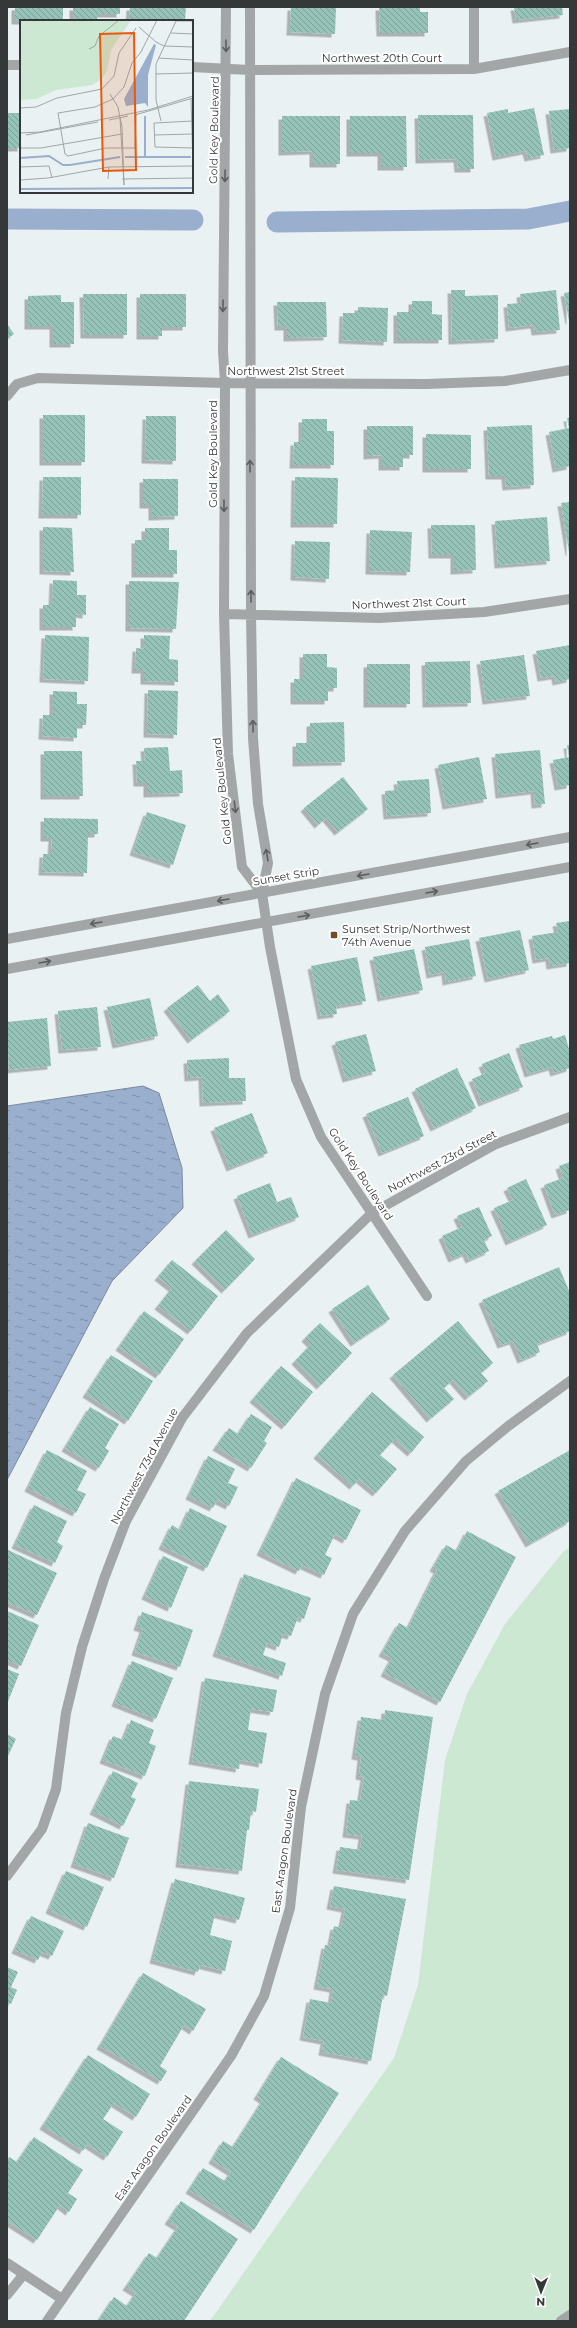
<svg xmlns="http://www.w3.org/2000/svg" width="577" height="2328" font-family="Montserrat,sans-serif">
<style>
.green{fill:#cde8d2}
.water{fill:url(#water-ripples);stroke:#7c8ba0}
.lines{fill:none;stroke-linecap:round;stroke-linejoin:round}
.canal{stroke:#9aaecd;stroke-width:21}
.building{fill:url(#building-back-hatch);filter:url(#shadow)}
.service{stroke:#a3a6a7;stroke-width:10}
.minor{stroke:#a3a6a7;stroke-width:10}
.tertiary{stroke:#a3a6a7;stroke-width:10}
.oneway{stroke:#5c5e5f}
.poi-dot{fill:#704e26;stroke:#fff;stroke-width:1.5}
.labels{text-anchor:middle;stroke-width:4;stroke-linejoin:round;paint-order:stroke}
.street-label{font-size:11px;fill:#353838;stroke:#fff}
.poi-label{font-size:11px;fill:#353838;stroke:#fff;text-anchor:start}
.inset-river{fill:none;stroke:#9aaecd;stroke-width:2}
.inset-road{fill:none;stroke:#a1a7a8;stroke-width:1}
.view{fill:#e8590c;fill-opacity:0.15;stroke:#e8590c;stroke-width:2}
.inset-edge{fill:none;stroke:#353838;stroke-width:2}
</style>
<defs>
<pattern id="water-ripples" width="26" height="14" patternUnits="userSpaceOnUse"><rect width="26" height="14" fill="#9aaecd"/><path d="M2 4q2-2 4 0t4 0M15 11q2-2 4 0t4 0" fill="none" stroke="#7e8fa7"/></pattern>
<pattern id="building-back-hatch" width="6" height="6" patternUnits="userSpaceOnUse"><rect width="6" height="6" fill="#96c3b8"/><path d="M-1 5l2 2M0 0l6 6M5-1l2 2" fill="none" stroke="#7b9f97"/></pattern>
<filter id="shadow"><feDropShadow dx="-3.5" dy="3.5" stdDeviation="0" flood-color="#0004"/></filter>
</defs>
<rect width="100%" height="100%" fill="#e9f1f2"/>
<path class="green" d="M 570,1547 L 570,2321 L 210,2321 L 394,2058 L 418,1985 L 445,1760 L 467,1694 L 505,1624 L 563,1552 Z"/>
<path class="water" d="M 143,1086 L 159,1093 L 182,1168 L 183,1208 L 112,1281 L 7,1480 L 7,1106 Z"/>
<g class="lines">
<path class="canal" d="M 7,219 L 193,220
M 277,222 L 528,219 L 570,211"/>
</g>
<path class="building" d="M 15,7 L 63,7 L 63,21 L 15,21 Z
M 73,7 L 120,7 L 120,14 L 97,14 L 97,21 L 73,21 Z
M 130,7 L 186,7 L 185,21 L 129,20 Z
M 291,7 L 336,7 L 335,34 L 290,32 Z
M 379,7 L 420,7 L 420,12 L 428,12 L 428,33 L 380,33 Z
M 514,7 L 562,7 L 563,15 L 516,20 Z
M 534,108 L 544,155 L 528,158 L 526,151 L 496,157 L 487,113 L 508,109 L 508,113 Z
M 570,109 L 570,148 L 554,150 L 549,111 Z
M 7,113 L 21,113 L 21,148 L 7,148 Z
M 418,115 L 473,115 L 474,169 L 458,169 L 457,159 L 419,160 Z
M 282,116 L 340,116 L 340,164 L 313,164 L 313,151 L 282,152 Z
M 350,116 L 406,116 L 407,167 L 381,167 L 381,153 L 350,153 Z
M 451,290 L 465,290 L 465,296 L 498,295 L 498,339 L 452,341 Z
M 556,290 L 560,330 L 535,332 L 534,325 L 509,328 L 507,304 L 521,303 L 520,294 Z
M 570,292 L 570,320 L 569,321 L 564,293 Z
M 83,294 L 127,294 L 127,335 L 84,335 Z
M 140,294 L 186,294 L 186,327 L 162,327 L 162,336 L 140,336 Z
M 61,295 L 61,302 L 74,302 L 74,344 L 53,344 L 53,326 L 28,326 L 28,296 Z
M 412,301 L 432,301 L 432,314 L 442,315 L 442,340 L 397,340 L 397,312 L 412,312 Z
M 277,302 L 326,302 L 327,337 L 287,338 L 287,327 L 278,327 Z
M 358,307 L 388,308 L 387,342 L 342,340 L 343,313 L 358,313 Z
M 7,324 L 14,334 L 7,339 Z
M 43,415 L 85,415 L 85,462 L 43,462 Z
M 146,416 L 176,416 L 176,461 L 145,460 Z
M 567,418 L 570,418 L 570,466 L 556,469 L 549,432 L 569,428 Z
M 302,419 L 327,419 L 327,431 L 334,431 L 334,465 L 293,465 L 294,442 L 302,442 Z
M 532,425 L 534,485 L 506,487 L 505,476 L 489,476 L 487,427 Z
M 367,426 L 413,426 L 413,455 L 403,455 L 403,467 L 382,467 L 382,455 L 367,456 Z
M 426,434 L 471,435 L 471,469 L 426,469 Z
M 43,477 L 81,477 L 81,515 L 42,515 Z
M 295,477 L 338,478 L 337,524 L 294,524 Z
M 143,479 L 178,479 L 178,516 L 152,517 L 152,505 L 143,505 Z
M 570,502 L 570,552 L 569,552 L 561,503 Z
M 547,517 L 550,561 L 498,565 L 495,521 Z
M 431,525 L 475,525 L 476,570 L 454,571 L 454,555 L 432,555 Z
M 43,527 L 72,528 L 74,572 L 43,571 Z
M 145,528 L 169,528 L 169,550 L 177,550 L 177,574 L 135,574 L 135,540 L 145,540 Z
M 370,530 L 412,532 L 410,572 L 369,571 Z
M 295,541 L 330,542 L 329,579 L 294,577 Z
M 53,580 L 77,581 L 77,595 L 86,595 L 86,615 L 76,614 L 76,627 L 43,627 L 43,605 L 52,605 Z
M 129,581 L 179,582 L 176,629 L 129,628 Z
M 45,635 L 89,637 L 88,681 L 43,679 Z
M 144,635 L 170,636 L 169,659 L 178,660 L 178,682 L 144,681 L 144,670 L 135,670 L 136,648 L 144,649 Z
M 570,645 L 570,679 L 556,682 L 555,676 L 541,678 L 536,651 Z
M 303,654 L 327,654 L 327,667 L 337,668 L 337,688 L 328,688 L 328,701 L 294,701 L 294,679 L 303,679 Z
M 524,655 L 530,696 L 486,701 L 480,661 Z
M 470,661 L 471,703 L 426,704 L 425,662 Z
M 367,664 L 410,664 L 410,704 L 367,704 Z
M 148,690 L 178,691 L 177,735 L 147,734 Z
M 53,691 L 77,692 L 77,704 L 87,704 L 86,725 L 77,725 L 77,738 L 42,736 L 43,715 L 53,715 Z
M 344,722 L 345,762 L 296,763 L 296,743 L 310,743 L 310,723 Z
M 567,745 L 570,745 L 570,785 L 558,787 L 553,760 L 569,757 Z
M 168,747 L 170,771 L 182,770 L 183,793 L 147,794 L 147,783 L 137,783 L 136,761 L 145,761 L 144,748 Z
M 540,750 L 545,804 L 535,805 L 534,791 L 499,795 L 495,754 Z
M 44,751 L 82,751 L 83,796 L 44,796 Z
M 479,757 L 487,799 L 446,806 L 438,765 Z
M 343,777 L 368,809 L 338,832 L 326,818 L 318,825 L 304,808 Z
M 429,779 L 431,813 L 387,816 L 385,791 L 398,790 L 397,781 Z
M 147,812 L 186,825 L 173,865 L 133,852 Z
M 44,818 L 98,819 L 98,834 L 88,834 L 87,873 L 42,872 L 43,854 L 51,854 L 52,838 L 44,838 Z
M 570,921 L 570,963 L 550,966 L 549,958 L 536,960 L 532,936 L 558,932 L 556,923 Z
M 520,930 L 529,970 L 488,979 L 479,938 Z
M 469,939 L 476,976 L 446,982 L 445,972 L 430,975 L 425,947 Z
M 414,949 L 423,990 L 381,998 L 373,957 Z
M 357,957 L 366,1001 L 336,1006 L 337,1014 L 321,1016 L 311,966 Z
M 198,985 L 210,1001 L 218,994 L 230,1011 L 191,1040 L 167,1008 Z
M 150,998 L 158,1036 L 116,1045 L 107,1007 Z
M 97,1007 L 101,1047 L 62,1050 L 58,1011 Z
M 47,1018 L 51,1066 L 9,1070 L 7,1022 Z
M 366,1034 L 376,1071 L 346,1079 L 335,1042 Z
M 565,1035 L 570,1052 L 570,1068 L 554,1073 L 552,1067 L 528,1074 L 519,1045 L 552,1036 L 553,1039 Z
M 509,1053 L 523,1087 L 482,1103 L 472,1079 L 486,1073 L 482,1064 Z
M 229,1058 L 229,1078 L 245,1078 L 246,1101 L 203,1103 L 202,1077 L 188,1078 L 187,1060 Z
M 457,1068 L 476,1108 L 434,1128 L 415,1089 Z
M 408,1097 L 424,1136 L 382,1153 L 366,1114 Z
M 252,1113 L 268,1153 L 230,1168 L 214,1128 Z
M 570,1162 L 570,1210 L 555,1215 L 544,1185 L 563,1178 L 559,1166 Z
M 526,1179 L 547,1225 L 509,1242 L 494,1208 L 513,1200 L 507,1188 Z
M 270,1183 L 277,1202 L 291,1197 L 299,1217 L 252,1235 L 237,1196 Z
M 479,1207 L 492,1236 L 484,1240 L 489,1251 L 469,1260 L 466,1253 L 452,1259 L 442,1236 L 462,1227 L 457,1216 Z
M 226,1230 L 255,1259 L 225,1290 L 195,1261 Z
M 172,1260 L 218,1296 L 191,1331 L 158,1306 L 172,1288 L 158,1277 Z
M 559,1267 L 570,1293 L 570,1331 L 537,1344 L 540,1352 L 521,1360 L 513,1341 L 501,1345 L 482,1300 Z
M 368,1285 L 390,1319 L 354,1343 L 332,1309 Z
M 144,1311 L 184,1339 L 159,1375 L 119,1347 Z
M 458,1321 L 493,1363 L 481,1373 L 488,1381 L 468,1397 L 453,1380 L 444,1388 L 454,1399 L 430,1419 L 393,1375 Z
M 320,1323 L 352,1353 L 320,1386 L 295,1361 L 311,1344 L 305,1338 Z
M 111,1355 L 153,1381 L 128,1421 L 86,1394 Z
M 281,1366 L 313,1392 L 285,1426 L 253,1399 Z
M 372,1392 L 424,1437 L 411,1453 L 395,1439 L 380,1455 L 397,1469 L 376,1493 L 359,1479 L 353,1486 L 317,1455 Z
M 90,1407 L 119,1424 L 105,1448 L 109,1451 L 99,1468 L 65,1448 Z
M 251,1414 L 272,1427 L 264,1441 L 267,1443 L 251,1468 L 216,1447 L 229,1428 L 238,1434 Z
M 47,1450 L 87,1471 L 77,1490 L 86,1494 L 76,1513 L 28,1488 Z
M 570,1450 L 570,1521 L 529,1544 L 498,1491 Z
M 208,1456 L 235,1469 L 228,1483 L 238,1487 L 229,1506 L 217,1500 L 213,1508 L 189,1496 Z
M 296,1478 L 361,1510 L 346,1540 L 335,1534 L 325,1555 L 332,1558 L 324,1575 L 302,1565 L 299,1571 L 260,1552 Z
M 34,1505 L 67,1521 L 57,1542 L 63,1546 L 55,1563 L 15,1545 Z
M 190,1508 L 227,1526 L 207,1568 L 162,1546 L 172,1525 L 180,1530 Z
M 467,1531 L 516,1557 L 440,1702 L 384,1673 L 392,1658 L 382,1653 L 399,1623 L 408,1628 L 437,1570 L 433,1568 L 446,1545 L 457,1551 Z
M 8,1550 L 57,1573 L 37,1615 L 7,1602 Z
M 163,1556 L 188,1567 L 171,1608 L 145,1596 Z
M 244,1574 L 311,1598 L 304,1619 L 298,1617 L 291,1636 L 283,1634 L 279,1647 L 267,1643 L 263,1655 L 286,1663 L 282,1676 L 216,1653 Z
M 7,1611 L 39,1625 L 21,1666 L 7,1660 Z
M 142,1612 L 193,1630 L 180,1667 L 135,1652 L 143,1629 L 137,1627 Z
M 132,1661 L 173,1678 L 156,1719 L 115,1703 Z
M 7,1669 L 19,1674 L 7,1704 Z
M 205,1678 L 277,1690 L 273,1712 L 251,1709 L 248,1730 L 267,1733 L 262,1764 L 240,1760 L 239,1769 L 192,1761 Z
M 385,1710 L 433,1717 L 409,1880 L 336,1870 L 340,1847 L 360,1850 L 362,1836 L 346,1834 L 350,1800 L 360,1801 L 364,1777 L 359,1776 L 361,1757 L 355,1756 L 361,1717 L 384,1720 Z
M 131,1720 L 154,1730 L 149,1743 L 156,1746 L 145,1776 L 103,1760 L 113,1736 L 123,1740 Z
M 7,1734 L 16,1739 L 7,1758 Z
M 113,1771 L 138,1783 L 131,1797 L 136,1799 L 123,1826 L 93,1811 Z
M 189,1781 L 259,1789 L 256,1812 L 251,1811 L 249,1830 L 247,1830 L 242,1871 L 179,1864 Z
M 88,1823 L 129,1838 L 114,1878 L 74,1864 Z
M 66,1871 L 104,1887 L 87,1927 L 49,1910 Z
M 175,1879 L 245,1898 L 239,1920 L 215,1914 L 210,1935 L 232,1941 L 225,1971 L 200,1965 L 198,1972 L 153,1960 Z
M 334,1886 L 406,1899 L 387,1996 L 383,1995 L 371,2061 L 322,2052 L 324,2041 L 303,2037 L 310,1999 L 331,2003 L 333,1989 L 317,1986 L 325,1945 L 330,1946 L 334,1926 L 341,1928 L 345,1909 L 330,1906 Z
M 31,1916 L 64,1931 L 52,1956 L 42,1952 L 38,1960 L 15,1950 Z
M 7,1967 L 18,1972 L 11,1987 L 17,1990 L 11,2004 L 7,2002 Z
M 143,1973 L 206,2009 L 193,2031 L 184,2025 L 160,2066 L 167,2071 L 161,2081 L 100,2046 Z
M 88,2055 L 150,2094 L 136,2117 L 114,2103 L 103,2119 L 123,2132 L 107,2157 L 87,2144 L 83,2151 L 43,2126 Z
M 281,2057 L 339,2093 L 254,2230 L 189,2190 L 203,2168 L 225,2181 L 231,2172 L 212,2160 L 223,2141 L 233,2147 L 263,2100 L 257,2096 Z
M 34,2137 L 83,2170 L 68,2193 L 77,2199 L 69,2212 L 60,2205 L 37,2240 L 7,2221 L 7,2161 L 9,2157 L 17,2162 Z
M 181,2201 L 238,2239 L 184,2321 L 98,2321 L 114,2297 L 127,2306 L 136,2293 L 126,2287 L 149,2253 L 157,2258 L 178,2227 L 168,2221 Z"/>
<g class="lines">
<path class="service" d="M 7,2263 L 62,2299
M 7,2295 L 24,2274"/>
<path class="minor" d="M 226,7 L 223,351 L 225,383 L 224,614 L 228,754 L 242,867 L 262,893
M 250,7 L 251,614 L 253,738 L 258,804 L 268,863 L 262,893 L 270,947 L 296,1079 L 321,1137 L 427,1296
M 474,7 L 474,69
M 7,65 L 21,65
M 192,67 L 250,70 L 474,69 L 570,52
M 7,396 L 17,384 L 38,378 L 225,383 L 427,384 L 505,381 L 570,370
M 224,614 L 379,618 L 484,612 L 570,599
M 7,1876 L 42,1829 L 56,1789 L 66,1713 L 82,1647 L 104,1579 L 126,1521 L 182,1418 L 247,1333 L 372,1213 L 496,1144 L 570,1117
M 47,2321 L 231,2056 L 264,1996 L 290,1908 L 301,1807 L 325,1694 L 353,1614 L 405,1531 L 466,1461 L 507,1427 L 570,1381
M 561,2321 L 570,2315"/>
<path class="tertiary" d="M 7,939 L 570,837
M 7,969 L 570,867"/>
</g>
<defs><path id="oneway-shaft" d="M-6 0H5M1.5-3L5.5 0L1.5 3" fill="none" stroke-width="1.6" stroke-linecap="round" stroke-linejoin="round"/></defs>
<g class="oneway">
<use href="#oneway-shaft" transform="translate(226 46) rotate(89)"/>
<use href="#oneway-shaft" transform="translate(225 176) rotate(91)"/>
<use href="#oneway-shaft" transform="translate(223 306) rotate(91)"/>
<use href="#oneway-shaft" transform="translate(250 466) rotate(-90)"/>
<use href="#oneway-shaft" transform="translate(224 506) rotate(90)"/>
<use href="#oneway-shaft" transform="translate(251 596) rotate(-90)"/>
<use href="#oneway-shaft" transform="translate(253 726) rotate(-91)"/>
<use href="#oneway-shaft" transform="translate(235 807) rotate(83)"/>
<use href="#oneway-shaft" transform="translate(532 844) rotate(170)"/>
<use href="#oneway-shaft" transform="translate(267 855) rotate(-100)"/>
<use href="#oneway-shaft" transform="translate(363 875) rotate(170)"/>
<use href="#oneway-shaft" transform="translate(432 892) rotate(-10)"/>
<use href="#oneway-shaft" transform="translate(223 900) rotate(170)"/>
<use href="#oneway-shaft" transform="translate(304 916) rotate(-10)"/>
<use href="#oneway-shaft" transform="translate(96 923) rotate(170)"/>
<use href="#oneway-shaft" transform="translate(45 962) rotate(-10)"/>
</g>
<rect class="poi-dot" x="330" y="931" width="8" height="8" rx="2"/>
<g class="labels">
<g class="street-label">
<text x="382" y="62">Northwest 20th Court</text>
<text transform="translate(214 130) rotate(-89)" y="4">Gold Key Boulevard</text>
<text x="286" y="375">Northwest 21st Street</text>
<text transform="translate(213 454) rotate(-90)" y="4">Gold Key Boulevard</text>
<text transform="translate(409 603) rotate(-2)" y="4">Northwest 21st Court</text>
<text transform="translate(222 791) rotate(-96)" y="4">Gold Key Boulevard</text>
<text transform="translate(286 876) rotate(-10)" y="4">Sunset Strip</text>
<text transform="translate(442 1161) rotate(-28)" y="4">Northwest 23rd Street</text>
<text transform="translate(361 1174) rotate(57)" y="4">Gold Key Boulevard</text>
<text transform="translate(144 1466) rotate(-62)" y="4">Northwest 73rd Avenue</text>
<text transform="translate(284 1851) rotate(-82)" y="4">East Aragon Boulevard</text>
<text transform="translate(153 2148) rotate(-55)" y="4">East Aragon Boulevard</text>
</g>
<g class="poi-label">
<text x="342" y="933">Sunset Strip/Northwest<tspan x="342" dy="13">74th Avenue</tspan></text>
</g>
</g>
<g transform="translate(20 20)">
<rect width="173" height="173" fill="#e9f1f2"/>
<path d="M 0,0 L 111,0 L 91,30 L 87,51 L 82,59 L 72,65 L 36,70 L 16,79 L 0,80 Z" fill="#cde8d2"/>
<path d="M 134,24 L 136,25 L 128,55 L 128,87 L 125,83 L 106,86 L 104,79 Z" fill="#9aaecd"/>
<path class="inset-river" d="M 125,96 L 125,137M 105,137 L 171,137M 0,138 L 29,136 L 43,145 L 50,145 L 100,137M 0,169 L 173,168"/>
<path class="inset-road" d="M 119,7 L 136,22 L 144,26 L 173,27M 151,13 L 173,14M 69,29 L 75,26 L 79,16 L 99,0M 138,38 L 173,40M 136,54 L 173,53M 90,74 L 98,87 L 100,98 L 104,165 L 102,106 L 100,98M 171,79 L 173,146M 0,88 L 16,87 L 37,78 L 82,69 L 94,56 L 99,33 L 116,8M 116,93 L 115,128 L 86,128 L 48,136 L 45,134 L 38,93 L 75,87 L 93,79 L 104,67 L 112,43 L 121,32 L 137,0M 115,95 L 173,78M 89,100 L 108,96M 141,101 L 136,80 L 136,44 L 156,1 L 173,1M 173,101 L 134,103 L 135,127 L 173,128M 0,113 L 20,112 L 128,90 L 173,76M 6,115 L 78,102M 134,115 L 173,114M 0,128 L 21,128 L 102,114M 0,147 L 29,146 L 32,158M 88,159 L 89,147M 102,159 L 173,158M 0,160 L 28,158 L 89,147 L 173,146"/>
<path class="view" d="M 114,13 L 116,150 L 83,151 L 80,14 Z"/>
<rect width="173" height="173" class="inset-edge"/>
</g>
<rect width="577" height="2328" fill="none" stroke="#353838" stroke-width="16"/>
<g transform="translate(541 2292) rotate(181)" stroke="#ffffff" stroke-width="3" paint-order="stroke">
<path d="M0-3L7 15L0 10L-7 15Z" fill="#353838"/>
<text y="-6" font-size="11" font-weight="bold" text-anchor="middle" fill="#353838">N</text>
</g>
</svg>
